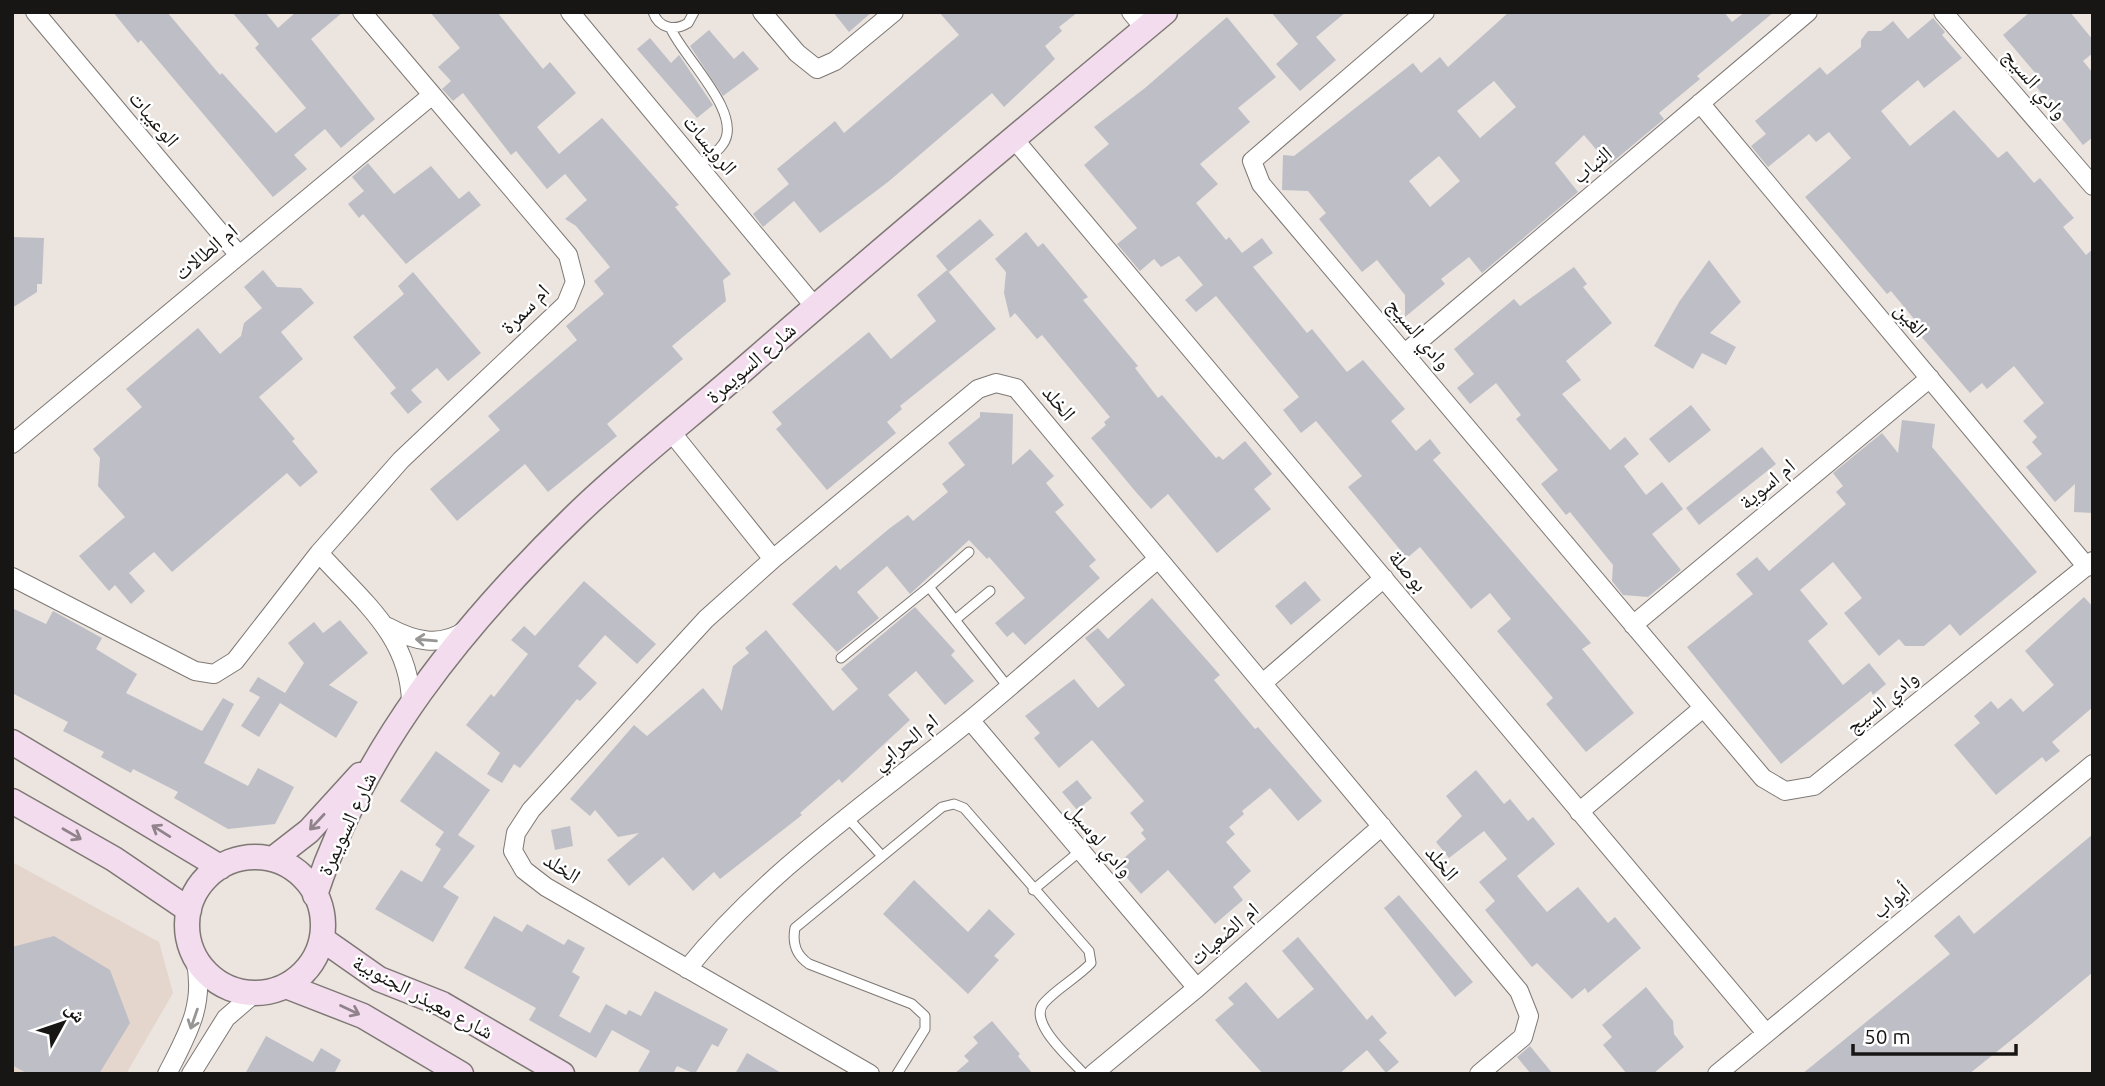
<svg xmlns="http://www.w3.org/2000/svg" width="2105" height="1086" font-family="Ubuntu,'Noto Naskh Arabic',sans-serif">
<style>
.built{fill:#e4d6cd}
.building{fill:#bebfc6;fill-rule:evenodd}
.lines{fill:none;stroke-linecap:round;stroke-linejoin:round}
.lane-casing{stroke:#7e7874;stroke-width:11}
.street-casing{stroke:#7e7874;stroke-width:20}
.secondary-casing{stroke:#7e7874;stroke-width:27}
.lane{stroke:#fff;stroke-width:9}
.street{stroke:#fff;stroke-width:18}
.secondary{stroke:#f3dcee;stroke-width:24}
.oneway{stroke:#979695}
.oneway2{stroke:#90838c}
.labels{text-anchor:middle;stroke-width:5;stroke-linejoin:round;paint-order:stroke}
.street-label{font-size:21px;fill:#181614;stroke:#fff}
</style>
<rect width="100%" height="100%" fill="#ebe4df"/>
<path class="built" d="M 12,862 L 159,942 L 173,993 L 126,1074 L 12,1074 Z"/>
<path class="building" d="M 113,12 L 167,12 L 220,75 L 222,73 L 276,133 L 306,108 L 255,48 L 259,44 L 232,12 L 265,12 L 278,28 L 296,12 L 343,12 L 311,39 L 375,119 L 341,148 L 325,129 L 294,155 L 307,169 L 273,197 L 141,40 L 138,43 Z
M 430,12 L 497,12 L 543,69 L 550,62 L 576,93 L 537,127 L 559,154 L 602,118 L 679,205 L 675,207 L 731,274 L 723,280 L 726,301 L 672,346 L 683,359 L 607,424 L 617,436 L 548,492 L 525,464 L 457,521 L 430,489 L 500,430 L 488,416 L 577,340 L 566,326 L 604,294 L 594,281 L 610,267 L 576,226 L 565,219 L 587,200 L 565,174 L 547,189 L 516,151 L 511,155 L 463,93 L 453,101 L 442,89 L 451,81 L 438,67 L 460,48 Z
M 833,12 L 872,12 L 849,32 Z
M 939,12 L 1078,12 L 1059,27 L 1062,31 L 1045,46 L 1055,59 L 1004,107 L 992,93 L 888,182 L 820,233 L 794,201 L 763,227 L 753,214 L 789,184 L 777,169 L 835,121 L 844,133 L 959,35 Z
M 1271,12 L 1346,12 L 1316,37 L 1336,60 L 1300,91 L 1276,64 L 1298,44 Z
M 1509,12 L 1724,12 L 1732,22 L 1745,12 L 1774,12 L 1697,76 L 1700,79 L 1659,113 L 1664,119 L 1609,165 L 1584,135 L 1555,163 L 1578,192 L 1482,273 L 1469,257 L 1441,279 L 1445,284 L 1405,317 L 1405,295 L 1377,260 L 1362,272 L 1319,219 L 1326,213 L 1308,191 L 1282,190 L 1283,155 L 1294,156 L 1413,63 L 1421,73 L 1440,57 L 1448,67 ZM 1494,81 L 1516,107 L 1480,138 L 1457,111 ZM 1439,156 L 1460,181 L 1430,207 L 1409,181 Z
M 2030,12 L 2070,12 L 2093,40 L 2093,53 L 2083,61 L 2093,73 L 2093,137 L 2083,145 L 2031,80 L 2037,75 L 2003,35 Z
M 1227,17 L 1276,77 L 1238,108 L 1250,122 L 1200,164 L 1218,184 L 1196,203 L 1226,240 L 1229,237 L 1242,253 L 1262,238 L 1273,253 L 1253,267 L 1307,333 L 1312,329 L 1347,372 L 1363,360 L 1405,409 L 1391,421 L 1416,451 L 1430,439 L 1441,453 L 1433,460 L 1591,643 L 1582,649 L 1634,713 L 1586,752 L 1546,704 L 1553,698 L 1497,631 L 1511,619 L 1490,593 L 1471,609 L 1420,547 L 1407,558 L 1348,487 L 1362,476 L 1316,421 L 1301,433 L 1283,410 L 1299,397 L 1216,296 L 1196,312 L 1185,300 L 1203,285 L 1179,256 L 1161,267 L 1154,259 L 1140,271 L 1117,244 L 1137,228 L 1084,165 L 1109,144 L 1094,127 L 1145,88 Z
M 1933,18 L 1945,32 L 1942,35 L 1962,58 L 1924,88 L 1918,80 L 1881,111 L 1910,146 L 1954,110 L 1998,158 L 2007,151 L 2034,183 L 2040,178 L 2074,218 L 2063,227 L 2086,255 L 2093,249 L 2093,513 L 2074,512 L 2075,484 L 2055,502 L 2026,467 L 2042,454 L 2032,442 L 2037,437 L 2023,421 L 2044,403 L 2014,366 L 1987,389 L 1982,383 L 1970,393 L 1920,335 L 1924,331 L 1891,291 L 1887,294 L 1805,197 L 1851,158 L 1829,132 L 1816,142 L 1809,134 L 1768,167 L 1751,146 L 1766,134 L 1755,121 L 1820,67 L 1827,75 L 1861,47 L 1861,40 L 1868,31 L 1881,31 L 1893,21 L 1908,39 Z
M 709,30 L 734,59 L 743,51 L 759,69 L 723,96 L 690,46 Z
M 650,38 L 671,63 L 679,55 L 713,105 L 697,118 L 637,49 Z
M 368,163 L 394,194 L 431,166 L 459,199 L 469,191 L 481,205 L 406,264 L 363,214 L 359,218 L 348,204 L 364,191 L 352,177 Z
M 980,219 L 994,235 L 949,272 L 936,256 Z
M 1026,232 L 1038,247 L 1043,243 L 1088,297 L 1083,300 L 1138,366 L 1135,368 L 1158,398 L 1162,395 L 1216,458 L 1219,456 L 1223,460 L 1245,441 L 1272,474 L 1254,489 L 1271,509 L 1217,553 L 1168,494 L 1151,509 L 1135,491 L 1091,438 L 1106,425 L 1104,422 L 1110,417 L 1042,335 L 1037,339 L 1015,313 L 1010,318 L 1004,293 L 1006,272 L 995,259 Z
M 12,237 L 44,238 L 42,284 L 37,284 L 37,292 L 12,308 Z
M 1709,260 L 1741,302 L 1710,333 L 1736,347 L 1726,365 L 1702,353 L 1693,369 L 1654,346 L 1679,302 Z
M 1574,267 L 1587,284 L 1583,287 L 1612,323 L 1566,361 L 1581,380 L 1562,394 L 1610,450 L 1625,437 L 1639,454 L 1624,466 L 1646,495 L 1662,482 L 1683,509 L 1652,534 L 1681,570 L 1648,597 L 1623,595 L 1612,581 L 1613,565 L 1570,512 L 1566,515 L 1541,484 L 1558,470 L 1516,419 L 1521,415 L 1496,383 L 1470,404 L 1457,388 L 1474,374 L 1454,349 L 1514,299 L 1520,306 Z
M 263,270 L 277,287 L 301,288 L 314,303 L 281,332 L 303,359 L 259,397 L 295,439 L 292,441 L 318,472 L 300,487 L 287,473 L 172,572 L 154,552 L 129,573 L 145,591 L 131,604 L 115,585 L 109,591 L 79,556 L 125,517 L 98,486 L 100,458 L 93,449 L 142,407 L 126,389 L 198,328 L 220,354 L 241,336 L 244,323 L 262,308 L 244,287 Z
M 947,270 L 996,329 L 900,406 L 902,409 L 887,422 L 896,433 L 827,490 L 776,429 L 782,424 L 772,412 L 869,332 L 891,359 L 936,321 L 917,295 Z
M 413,272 L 481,353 L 448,381 L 437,368 L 411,390 L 422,402 L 408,414 L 390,393 L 396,388 L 353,337 L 404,294 L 398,286 Z
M 1691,405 L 1711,430 L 1669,463 L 1649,439 Z
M 980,412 L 1013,414 L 1012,465 L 1030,449 L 1054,476 L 1046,483 L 1064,505 L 1055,512 L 1096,560 L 1089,566 L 1100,578 L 1025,645 L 1013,632 L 1007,637 L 995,623 L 1025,598 L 989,557 L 987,559 L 969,540 L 910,594 L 887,566 L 857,592 L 879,618 L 837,652 L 792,604 L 836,565 L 840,570 L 890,528 L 908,515 L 913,521 L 948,492 L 942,484 L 965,465 L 948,443 L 980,417 Z
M 1902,420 L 1935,424 L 1932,447 L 2037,572 L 1960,636 L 1950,624 L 1924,646 L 1905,646 L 1899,639 L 1879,656 L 1844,613 L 1862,598 L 1833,562 L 1800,590 L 1828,624 L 1808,641 L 1843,685 L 1869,663 L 1886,684 L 1873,695 L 1871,691 L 1781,764 L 1687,647 L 1753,594 L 1736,574 L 1757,557 L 1769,571 L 1846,504 L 1836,492 L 1843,486 L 1833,473 L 1882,433 L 1898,453 Z
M 1762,447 L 1776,464 L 1699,525 L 1686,508 Z
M 584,581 L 656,644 L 637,664 L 605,635 L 578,666 L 597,683 L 580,701 L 577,699 L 520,768 L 514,764 L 502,783 L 487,774 L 500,753 L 466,725 L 491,694 L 494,697 L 528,654 L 511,640 L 524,626 L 535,636 Z
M 1305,581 L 1321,600 L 1291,625 L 1275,606 Z
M 2084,597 L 2093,607 L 2093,707 L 2052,742 L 2060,751 L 2046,762 L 2042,757 L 1996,795 L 1954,745 L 1980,723 L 1974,716 L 1991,701 L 1998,709 L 2011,698 L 2023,712 L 2054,685 L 2025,651 Z
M 1152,598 L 1220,675 L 1214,680 L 1255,729 L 1258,727 L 1322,801 L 1298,821 L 1270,788 L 1242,811 L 1244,814 L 1229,827 L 1235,834 L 1226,842 L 1251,871 L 1233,887 L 1243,900 L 1215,924 L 1168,870 L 1141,894 L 1116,865 L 1146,839 L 1141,833 L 1144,830 L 1130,813 L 1144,801 L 1092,740 L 1059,768 L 1034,738 L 1040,733 L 1025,716 L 1074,679 L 1098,708 L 1125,685 L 1085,638 L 1098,628 L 1108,639 Z
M 915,607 L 955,651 L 951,655 L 974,681 L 945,705 L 916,671 L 888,695 L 910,720 L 842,783 L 839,779 L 800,813 L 802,815 L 720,879 L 714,872 L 693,891 L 663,857 L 629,886 L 607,860 L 639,833 L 618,837 L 595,810 L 590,816 L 570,799 L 634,725 L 647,736 L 703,688 L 722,711 L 733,666 L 749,653 L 745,648 L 766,630 L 833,711 L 858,689 L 841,669 Z
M 12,608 L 46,624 L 53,611 L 102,638 L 96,649 L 137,674 L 126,693 L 202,731 L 223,698 L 234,704 L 204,763 L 248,786 L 258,768 L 294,787 L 275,824 L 228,829 L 174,798 L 178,792 L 133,769 L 131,773 L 101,757 L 104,752 L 63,731 L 68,722 L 12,693 Z
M 340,620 L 368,653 L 329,685 L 358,702 L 336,738 L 280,703 L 259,737 L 241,726 L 260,697 L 249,691 L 258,677 L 285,693 L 304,663 L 288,643 L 314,622 L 323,633 Z
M 436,751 L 490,790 L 458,835 L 475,846 L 443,887 L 459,897 L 433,942 L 375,909 L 401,870 L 422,882 L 441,849 L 435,845 L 444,832 L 400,801 Z
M 1476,770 L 1504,804 L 1510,799 L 1528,821 L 1533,817 L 1555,844 L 1517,876 L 1547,912 L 1578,887 L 1608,923 L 1615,917 L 1641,948 L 1588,993 L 1585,988 L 1572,999 L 1537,963 L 1532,967 L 1485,910 L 1495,901 L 1479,882 L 1507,859 L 1484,831 L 1449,858 L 1436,842 L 1462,816 L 1446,796 Z
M 1077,780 L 1092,798 L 1077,810 L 1062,792 Z
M 570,826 L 573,846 L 555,850 L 551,830 Z
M 2093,834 L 2093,972 L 2030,1025 L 1969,1074 L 1802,1074 L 1950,954 L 1934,936 L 1959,915 L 1974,934 Z
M 914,880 L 968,932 L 989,909 L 1015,934 L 994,956 L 999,960 L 968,994 L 883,914 Z
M 1399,895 L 1473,982 L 1455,997 L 1384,908 Z
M 494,916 L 522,932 L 527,924 L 564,945 L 568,939 L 585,948 L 572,972 L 580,977 L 559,1016 L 590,1033 L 606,1004 L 626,1015 L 629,1010 L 641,1016 L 655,991 L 728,1029 L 718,1047 L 712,1044 L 695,1074 L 677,1066 L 673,1074 L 637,1074 L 650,1051 L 612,1030 L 596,1058 L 529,1020 L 536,1008 L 464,968 Z
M 54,936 L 110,970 L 130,1023 L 99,1074 L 28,1074 L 12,1065 L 12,947 Z
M 1298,937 L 1367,1020 L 1372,1015 L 1387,1033 L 1379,1040 L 1399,1062 L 1386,1073 L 1367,1050 L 1339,1074 L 1263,1074 L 1215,1020 L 1234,1004 L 1228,998 L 1246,982 L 1278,1019 L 1314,989 L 1282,951 Z
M 1646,987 L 1673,1021 L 1674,1034 L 1684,1047 L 1653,1074 L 1627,1074 L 1603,1045 L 1612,1037 L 1602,1025 Z
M 992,1021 L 1020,1054 L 1018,1056 L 1033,1074 L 954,1074 L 969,1061 L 964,1056 L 978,1043 L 973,1037 Z
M 266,1036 L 313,1062 L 321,1048 L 341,1060 L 334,1074 L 245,1074 Z
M 1530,1046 L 1553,1074 L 1531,1074 L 1517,1057 Z
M 747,1053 L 783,1074 L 735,1074 Z"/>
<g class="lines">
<defs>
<path id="lane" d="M 653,12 C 659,29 675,31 688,23 L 694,12
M 671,29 C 684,58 744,114 723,144 C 717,153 706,160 698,166
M 969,552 L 929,587 L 1008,687
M 955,620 L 990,591
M 841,658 L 929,587
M 847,817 L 881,855
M 1033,890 L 1079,852
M 897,1074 L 925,1029 L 925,1016 L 912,1004 L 809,964 C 796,955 792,944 795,928 L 942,807 L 954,804 L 964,808 L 1089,951 L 1091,963 C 1077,978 1057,988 1044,1003 C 1027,1022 1071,1059 1084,1074"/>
<path id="street" d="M 35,12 L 238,254
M 570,12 L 815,307
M 762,12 L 797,53 L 817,69 L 835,61 L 894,12
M 1131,12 L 1145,29
M 1425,12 L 1252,161 L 1261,184 L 1763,778 L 1785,791 L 1814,786 L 2093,561
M 1943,12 L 2093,186
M 1700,103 L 2087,567
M 1014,139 L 1766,1033
M 1405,353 L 1808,12
M 672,433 L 773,559
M 12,444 L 431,96
M 319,553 C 361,600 410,636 411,703
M 12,577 L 195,671 L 214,674 L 235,661 L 319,553 L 401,460 L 566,304 L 575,282 L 568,255 L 362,12
M 1633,625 L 1930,378
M 388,627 C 414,641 440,648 466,630
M 1264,682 L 1384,578
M 970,720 L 1197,988
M 1579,812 L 1703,708
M 687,969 C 766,871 872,800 969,721 C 1033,668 1095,612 1158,559
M 167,1074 C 187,1035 206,1004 195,959
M 191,1074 L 226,1018 L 255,993
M 870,1074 L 546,887 L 524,870 L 513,851 L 516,833 L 531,810 L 706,619 L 773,559 L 978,389 L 996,383 L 1016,388 L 1519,991 L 1529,1016 L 1523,1037 L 1479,1074
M 1093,1074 L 1197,988 L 1382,826
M 1717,1074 L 2093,764"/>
<path id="secondary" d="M 12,742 L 220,867
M 12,801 L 114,859 L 189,910
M187 925a68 68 0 1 1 136 0a68 68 0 1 1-136 0Z
M 273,859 L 309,831 L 360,775
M 315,895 C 363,748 463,625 573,518 C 629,463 692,415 751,363 C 887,244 1026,128 1165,12
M 322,939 L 379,979 L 442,1004 L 562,1074
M 286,986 L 363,1016 L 461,1074"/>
</defs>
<use href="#lane" class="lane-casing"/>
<use href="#street" class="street-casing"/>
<use href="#secondary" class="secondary-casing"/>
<use href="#lane" class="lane"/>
<use href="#street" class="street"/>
<use href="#secondary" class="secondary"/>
</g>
<defs><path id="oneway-shaft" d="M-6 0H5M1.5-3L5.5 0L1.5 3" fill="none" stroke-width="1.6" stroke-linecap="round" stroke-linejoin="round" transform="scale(1.75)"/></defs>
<g class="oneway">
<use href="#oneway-shaft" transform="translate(426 640) rotate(-175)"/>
<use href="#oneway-shaft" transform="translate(194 1019) rotate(109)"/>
</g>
<g class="oneway2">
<use href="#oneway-shaft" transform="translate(317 822) rotate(133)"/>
<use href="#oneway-shaft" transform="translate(161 831) rotate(-148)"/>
<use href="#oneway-shaft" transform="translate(72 834) rotate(30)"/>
<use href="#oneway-shaft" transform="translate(350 1010) rotate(25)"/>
</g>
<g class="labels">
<g class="street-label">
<text transform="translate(2035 84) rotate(49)" y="7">وادي السيج</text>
<text transform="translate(154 119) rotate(50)" y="7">الوعيبات</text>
<text transform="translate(710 145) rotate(50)" y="7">الرويسات</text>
<text transform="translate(1592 165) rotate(-40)" y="7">التباب</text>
<text transform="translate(206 252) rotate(-40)" y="7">ام الطالات</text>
<text transform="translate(525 309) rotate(-46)" y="7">ام سمرة</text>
<text transform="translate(1911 320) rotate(50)" y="7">الغين</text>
<text transform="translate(1419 334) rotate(50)" y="7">وادي السيج</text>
<text transform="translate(751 363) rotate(-41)" y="7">شارع السويمرة</text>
<text transform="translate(1059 403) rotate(50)" y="7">الخلد</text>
<text transform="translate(1767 484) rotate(-40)" y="7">ام اسوية</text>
<text transform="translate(1408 571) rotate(50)" y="7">بوصلة</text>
<text transform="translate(1882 702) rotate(-39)" y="7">وادي السيج</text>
<text transform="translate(905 742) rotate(-38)" y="7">ام الحرابي</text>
<text transform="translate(347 824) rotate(-65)" y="7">شارع السويمرة</text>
<text transform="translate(1100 840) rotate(50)" y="7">وادي لوسيل</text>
<text transform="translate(1442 863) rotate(50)" y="7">الخلد</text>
<text transform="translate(562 868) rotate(33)" y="7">الخلد</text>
<text transform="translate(1891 901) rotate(-40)" y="7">أبواب</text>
<text transform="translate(1224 934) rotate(-41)" y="7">ام الضعيات</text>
<text transform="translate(423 997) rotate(28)" y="7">شارع معيذر الجنوبية</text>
</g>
</g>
<rect width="2105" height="1086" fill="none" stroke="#181614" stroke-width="28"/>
<g transform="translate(63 1023) rotate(50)" stroke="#ffffff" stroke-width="5" paint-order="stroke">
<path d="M0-5L12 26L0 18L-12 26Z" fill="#181614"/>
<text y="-10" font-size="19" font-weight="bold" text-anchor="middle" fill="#181614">ش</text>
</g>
<path d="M1853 1044v10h163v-10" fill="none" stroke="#181614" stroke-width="3.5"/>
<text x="1864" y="1044" font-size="21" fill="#181614" stroke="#ffffff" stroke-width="5" paint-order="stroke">50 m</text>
</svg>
